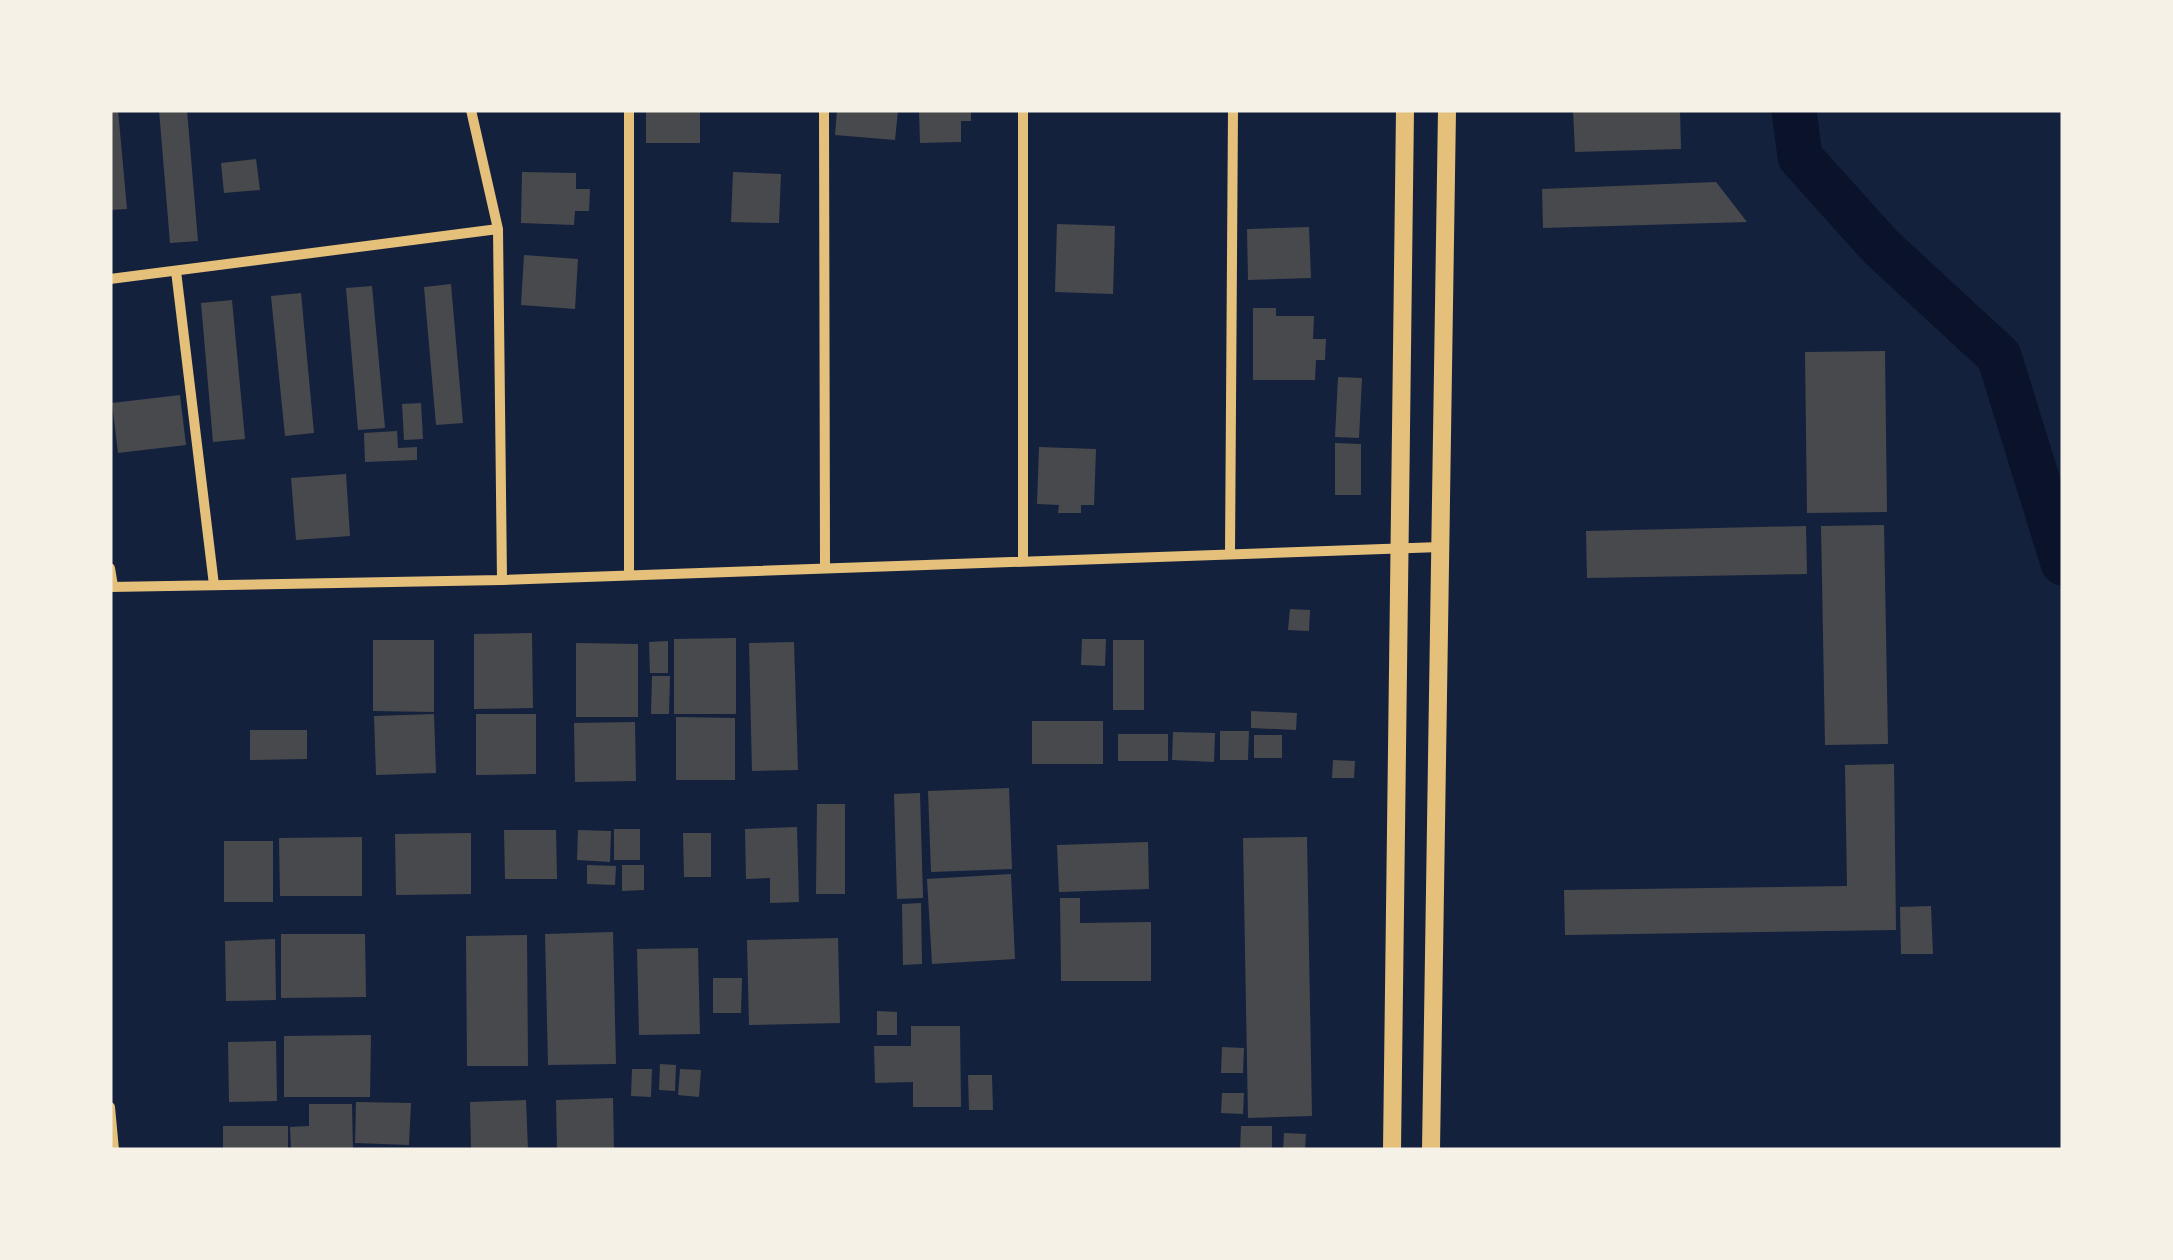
<svg xmlns="http://www.w3.org/2000/svg" width="2173" height="1260" font-family="'Libre Baskerville',serif">
<style>
.lines{fill:none;stroke-linecap:round;stroke-linejoin:round}
.river{stroke:#0b132b;stroke-width:45}
.building{fill:#48494c}
.minor{stroke:#e5c07b;stroke-width:10}
.tertiary{stroke:#e5c07b;stroke-width:18}
</style>
<rect width="100%" height="100%" fill="#14213d"/>
<g class="lines">
<path class="river" d="M 1794,110 L 1800,157 L 1881,247 L 1999,356 L 2063,563"/>
</g>
<path class="building" d="M 110,110 L 118,110 L 127,209 L 110,210 Z
M 159,110 L 187,110 L 198,241 L 170,243 Z
M 646,110 L 700,110 L 700,143 L 646,143 Z
M 837,110 L 898,110 L 895,140 L 835,135 Z
M 919,110 L 971,110 L 971,121 L 961,121 L 961,142 L 920,143 Z
M 1573,110 L 1680,110 L 1681,149 L 1575,152 Z
M 256,159 L 260,190 L 224,193 L 221,163 Z
M 522,172 L 576,173 L 576,189 L 590,189 L 589,211 L 575,211 L 574,225 L 521,223 Z
M 733,172 L 781,174 L 779,223 L 731,222 Z
M 1716,182 L 1747,222 L 1543,228 L 1542,189 Z
M 1057,224 L 1115,226 L 1113,294 L 1055,292 Z
M 1309,227 L 1311,278 L 1248,280 L 1247,229 Z
M 524,255 L 578,259 L 575,309 L 521,305 Z
M 451,284 L 463,423 L 436,425 L 424,287 Z
M 372,286 L 385,428 L 358,430 L 346,288 Z
M 301,293 L 314,433 L 285,436 L 271,296 Z
M 232,300 L 245,439 L 213,442 L 201,303 Z
M 1253,308 L 1276,308 L 1276,316 L 1314,316 L 1313,339 L 1326,339 L 1325,360 L 1316,360 L 1315,380 L 1253,380 Z
M 1885,351 L 1887,512 L 1807,513 L 1805,352 Z
M 1338,377 L 1362,378 L 1359,438 L 1335,437 Z
M 180,395 L 186,445 L 118,453 L 112,403 Z
M 421,403 L 423,439 L 404,440 L 402,404 Z
M 397,431 L 398,448 L 417,447 L 417,460 L 365,462 L 364,433 Z
M 1335,443 L 1361,444 L 1361,495 L 1335,495 Z
M 1039,447 L 1096,449 L 1094,505 L 1081,505 L 1081,513 L 1058,513 L 1059,505 L 1037,504 Z
M 346,474 L 350,536 L 296,540 L 291,478 Z
M 1884,525 L 1888,744 L 1825,745 L 1821,526 Z
M 1806,526 L 1807,574 L 1587,578 L 1586,531 Z
M 1290,609 L 1310,610 L 1309,631 L 1288,630 Z
M 532,633 L 533,708 L 474,709 L 474,634 Z
M 736,638 L 736,714 L 674,714 L 674,639 Z
M 1082,639 L 1106,639 L 1105,666 L 1081,665 Z
M 373,640 L 434,640 L 434,712 L 373,711 Z
M 1113,640 L 1144,640 L 1144,710 L 1113,710 Z
M 668,641 L 668,673 L 650,673 L 649,642 Z
M 794,642 L 798,770 L 752,771 L 749,643 Z
M 576,643 L 638,644 L 638,717 L 576,717 Z
M 652,676 L 670,676 L 669,714 L 651,714 Z
M 1251,711 L 1297,713 L 1296,730 L 1251,728 Z
M 434,714 L 436,773 L 376,775 L 374,716 Z
M 476,714 L 536,714 L 536,774 L 476,775 Z
M 676,717 L 735,718 L 735,780 L 676,780 Z
M 1032,721 L 1103,721 L 1103,764 L 1032,764 Z
M 635,722 L 636,781 L 575,782 L 574,723 Z
M 250,730 L 307,730 L 307,759 L 250,760 Z
M 1220,731 L 1249,731 L 1248,760 L 1220,760 Z
M 1173,732 L 1215,733 L 1214,762 L 1172,760 Z
M 1118,734 L 1168,734 L 1168,761 L 1118,761 Z
M 1254,735 L 1282,735 L 1282,758 L 1254,758 Z
M 1333,760 L 1355,761 L 1354,778 L 1332,778 Z
M 1894,764 L 1896,930 L 1565,935 L 1564,890 L 1847,886 L 1845,765 Z
M 1009,788 L 1012,869 L 931,872 L 928,791 Z
M 920,793 L 923,898 L 897,899 L 894,794 Z
M 817,804 L 845,804 L 845,894 L 816,894 Z
M 797,827 L 799,902 L 770,903 L 770,878 L 746,879 L 745,829 Z
M 614,829 L 640,829 L 640,860 L 614,860 Z
M 504,830 L 556,830 L 557,879 L 505,879 Z
M 578,830 L 611,831 L 610,862 L 577,860 Z
M 471,833 L 471,894 L 396,895 L 395,834 Z
M 683,833 L 711,833 L 711,877 L 684,877 Z
M 362,837 L 362,896 L 280,896 L 279,838 Z
M 1307,837 L 1312,1116 L 1248,1118 L 1243,838 Z
M 224,841 L 273,841 L 273,902 L 224,902 Z
M 1148,842 L 1149,889 L 1059,892 L 1057,845 Z
M 587,865 L 616,866 L 615,885 L 587,884 Z
M 622,865 L 644,865 L 644,890 L 622,891 Z
M 1011,874 L 1015,959 L 932,964 L 927,879 Z
M 1060,898 L 1080,898 L 1080,923 L 1151,922 L 1151,981 L 1061,981 Z
M 921,903 L 922,964 L 903,965 L 902,904 Z
M 1931,906 L 1933,954 L 1901,954 L 1900,907 Z
M 613,932 L 616,1064 L 548,1065 L 545,934 Z
M 281,934 L 365,934 L 366,997 L 281,998 Z
M 527,935 L 528,1066 L 467,1066 L 466,936 Z
M 838,938 L 840,1023 L 749,1025 L 747,940 Z
M 275,939 L 276,1000 L 226,1001 L 225,941 Z
M 698,948 L 700,1034 L 639,1035 L 637,949 Z
M 713,978 L 742,978 L 741,1013 L 713,1013 Z
M 877,1011 L 897,1012 L 897,1035 L 877,1035 Z
M 911,1026 L 960,1026 L 961,1107 L 913,1107 L 913,1082 L 875,1083 L 874,1046 L 911,1046 Z
M 371,1035 L 370,1097 L 284,1097 L 284,1036 Z
M 276,1041 L 277,1101 L 229,1102 L 228,1042 Z
M 1222,1047 L 1244,1048 L 1243,1073 L 1221,1073 Z
M 660,1064 L 676,1065 L 675,1091 L 659,1090 Z
M 632,1069 L 652,1069 L 651,1097 L 631,1096 Z
M 680,1069 L 701,1070 L 699,1097 L 678,1095 Z
M 968,1075 L 992,1075 L 993,1110 L 969,1110 Z
M 1222,1093 L 1244,1093 L 1243,1114 L 1221,1113 Z
M 613,1098 L 614,1150 L 557,1150 L 556,1100 Z
M 526,1100 L 528,1150 L 471,1150 L 470,1102 Z
M 356,1102 L 411,1103 L 409,1145 L 355,1143 Z
M 309,1104 L 352,1104 L 353,1150 L 291,1150 L 290,1127 L 309,1126 Z
M 223,1126 L 288,1126 L 288,1150 L 223,1150 Z
M 1241,1126 L 1272,1126 L 1272,1150 L 1240,1150 Z
M 1284,1133 L 1306,1134 L 1305,1150 L 1283,1150 Z"/>
<g class="lines">
<path class="minor" d="M 471,110 L 498,229 L 502,580
M 629,110 L 629,574
M 824,110 L 825,567
M 176,271 L 214,585
M 110,279 L 498,229
M 1230,553 L 1233,110
M 1023,560 L 1023,110
M 110,568 L 113,586
M 110,587 L 502,580 L 1440,547
M 110,1107 L 114,1150"/>
<path class="tertiary" d="M 1392,1150 L 1405,110
M 1431,1150 L 1447,110"/>
</g>
<rect width="2173" height="1260" fill="none" stroke="#f6f1e7" stroke-width="225"/>
</svg>
